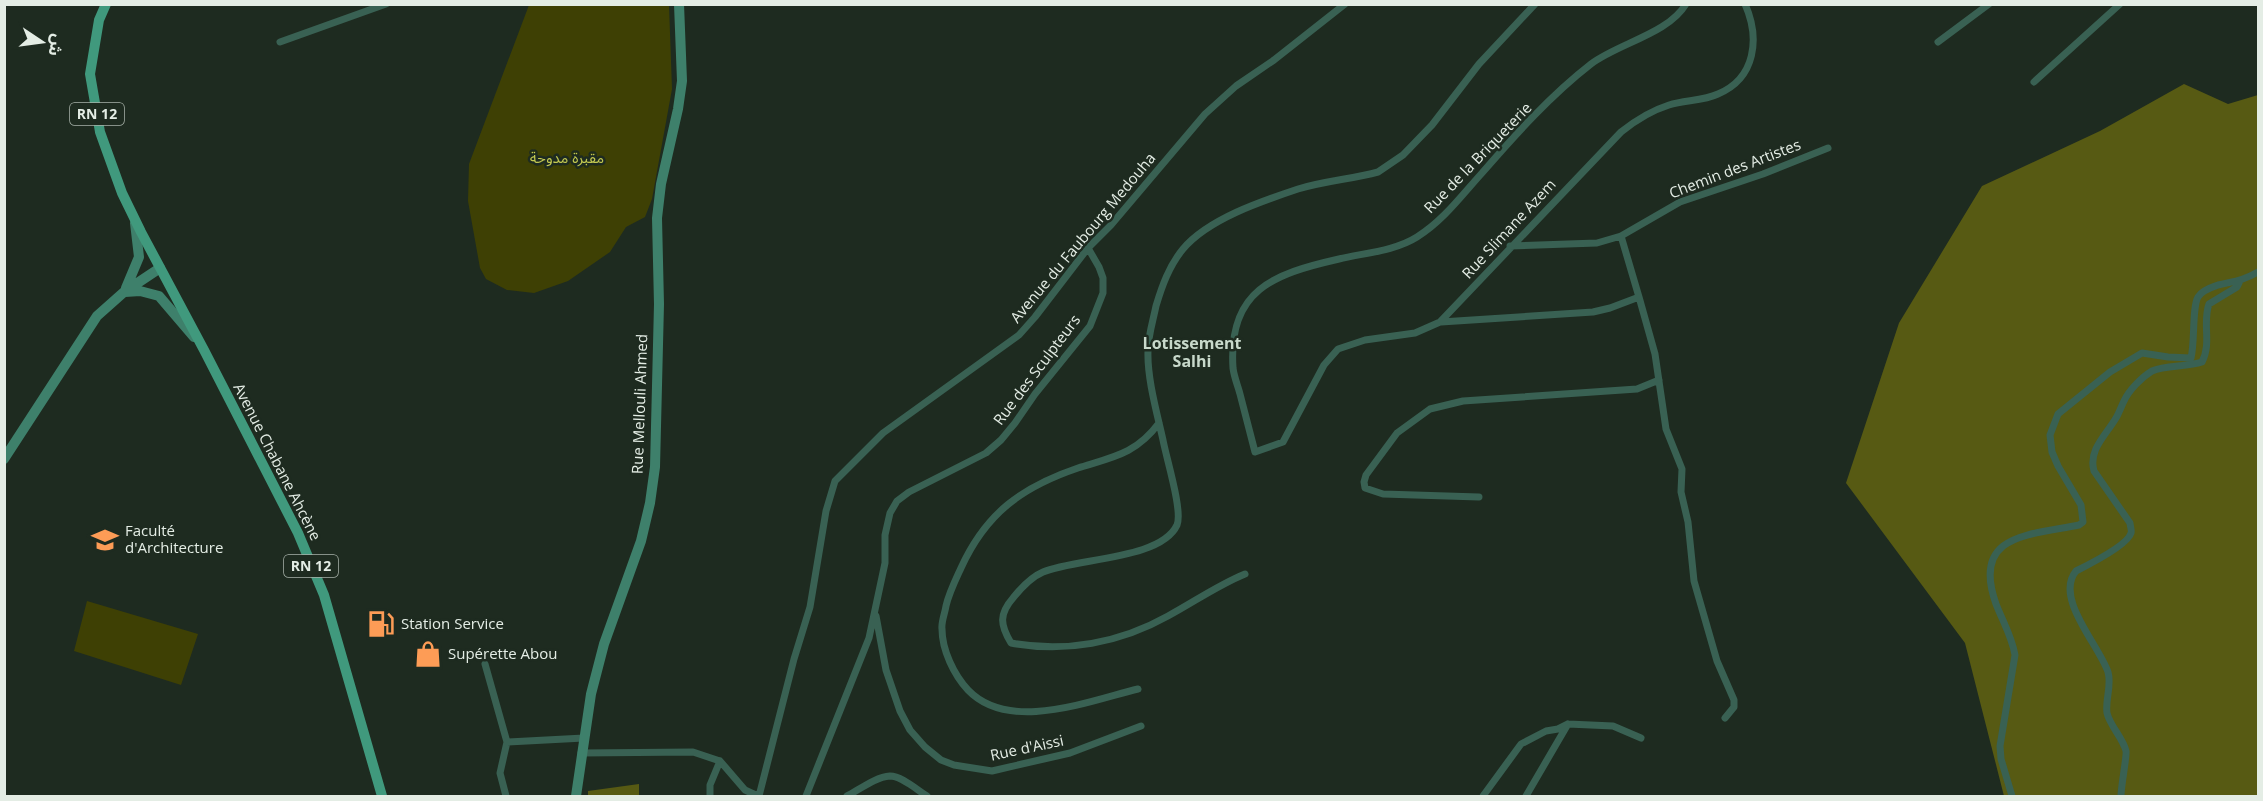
<svg xmlns="http://www.w3.org/2000/svg" width="2263" height="801" font-family="'Open Sans','Noto Sans Arabic',sans-serif">
<style>
.green{fill:#3e4004}
.forest{fill:#575a13}
.lines{fill:none;stroke-linecap:round;stroke-linejoin:round}
.street{stroke:#396153;stroke-width:7}
.secondary{stroke:#3e806b;stroke-width:10}
.primary{stroke:#40997d;stroke-width:10}
.labels{text-anchor:middle;stroke-width:5;stroke-linejoin:round;paint-order:stroke}
.shield{fill:#1e2b20;stroke:#a9b3aa;stroke-width:1.5}
.shield-label{font-size:14px;font-weight:bold;fill:#e4ede5}
.park-label{font-size:15px;fill:#c2c850;stroke:#1e2b20}
.street-label{font-size:15px;fill:#e4ede5;stroke:#1e2b20}
.poi-label{font-size:15px;fill:#e4ede5;stroke:#1e2b20;text-anchor:start}
.neighbourhood-label{font-size:16px;font-weight:bold;fill:#c8d9cb;stroke:#1e2b20}
</style>
<rect width="100%" height="100%" fill="#1e2b20"/>
<path class="green" d="M 529,5 L 669,5 L 672,89 L 652,199 L 645,217 L 626,227 L 610,252 L 568,281 L 534,293 L 507,290 L 486,279 L 480,268 L 468,201 L 469,164 Z
M 87,601 L 198,634 L 181,685 L 74,651 Z"/>
<path class="forest" d="M 2184,84 L 2228,104 L 2258,95 L 2258,796 L 2004,796 L 1965,643 L 1846,483 L 1899,323 L 1982,186 L 2100,131 Z
M 639,784 L 639,796 L 588,796 L 588,791 Z"/>
<g class="lines">
<path class="street" d="M 1686,4 C 1668,34 1619,43 1591,64 C 1551,95 1515,135 1482,173 C 1462,195 1443,221 1417,237 C 1395,251 1364,253 1339,259 C 1273,274 1228,290 1233,368 C 1234,377 1238,386 1240,394 C 1245,414 1250,433 1255,452 L 1283,442 L 1324,365 L 1338,349 L 1365,340 L 1415,333 L 1440,322 L 1621,132 C 1636,120 1650,111 1669,105 C 1685,100 1703,101 1718,94 C 1756,78 1760,38 1745,4
M 280,42 L 386,4
M 1938,42 L 1989,4
M 2034,82 L 2120,4
M 1621,236 L 1680,202 L 1763,174 L 1828,148
M 1639,297 L 1655,354 L 1666,429 L 1682,469 L 1681,492 L 1688,522 L 1694,581 L 1717,661 L 1734,700 L 1734,707 L 1725,718
M 1441,322 L 1593,312 L 1610,308 L 1639,297 L 1621,236 L 1597,243 L 1510,246
M 1479,497 L 1383,494 L 1365,488 L 1364,482 L 1366,475 L 1397,433 L 1430,409 L 1463,401 L 1637,389 L 1659,380
M 1245,574 C 1218,585 1194,602 1168,616 C 1120,643 1065,653 1011,643 C 1000,625 999,614 1013,598 C 1021,588 1031,577 1043,572 C 1075,558 1161,560 1177,525 C 1183,511 1166,457 1163,440 C 1157,413 1147,378 1148,351 C 1148,336 1153,321 1156,306 C 1162,286 1169,266 1183,249 C 1208,219 1262,201 1298,189 C 1324,181 1352,179 1378,172 L 1403,155 L 1432,125 L 1479,64 L 1535,4
M 876,616 L 886,670 L 900,711 L 910,730 L 925,747 L 941,760 L 954,765 L 992,771 L 1070,753 L 1141,726
M 485,664 L 507,742
M 1138,689 C 1089,701 1009,733 968,690 C 954,675 942,650 942,629 C 941,622 945,613 946,606 C 949,593 955,581 961,568 C 986,513 1022,487 1078,468 C 1113,457 1136,454 1159,423
M 581,753 L 693,752 L 720,761 L 710,785 L 710,796
M 720,761 L 745,790 L 758,796
M 506,796 L 500,773 L 507,742 L 584,738
M 759,796 L 794,659 L 810,607 L 826,511 L 835,481 L 883,433 L 1019,335 L 1035,317 L 1088,248 L 1111,225 L 1205,114 L 1236,86 L 1274,60 L 1345,4
M 806,796 L 869,638 L 885,563 L 885,535 L 890,513 L 897,501 L 909,492 L 986,453 L 1001,440 L 1015,423 L 1035,394 L 1090,326 L 1103,293 L 1103,278 L 1099,267 L 1088,248
M 847,796 C 859,790 875,777 890,776 C 902,776 917,790 927,796
M 1483,796 L 1521,744 L 1546,731 L 1558,729 L 1568,724 L 1613,726 L 1641,738
M 1526,796 L 1568,724
M 2012,796 L 2001,759 L 2000,746 L 2015,655 C 2012,637 2003,622 1996,604 C 1971,534 2029,535 2079,525 L 2083,522 L 2081,505 L 2058,466 L 2052,452 L 2050,435 L 2058,414 L 2110,372 L 2142,353 L 2168,357 L 2191,358 C 2195,343 2192,307 2198,297 C 2202,290 2212,287 2218,285 C 2235,281 2242,281 2258,272
M 2121,796 C 2121,786 2127,756 2126,751 C 2123,738 2110,726 2107,713 C 2105,699 2112,686 2108,672 C 2099,645 2054,598 2076,571 C 2088,565 2128,545 2131,533 C 2132,531 2130,525 2130,523 L 2094,471 C 2088,450 2106,435 2116,418 C 2119,413 2121,407 2124,401 C 2129,390 2142,377 2152,371 C 2165,365 2187,367 2202,362 C 2212,343 2202,323 2209,304 L 2237,287 L 2239,283"/>
<path class="secondary" d="M 126,288 L 139,257 L 135,223
M 125,292 L 140,291 L 159,296 L 194,337
M 4,459 L 97,316 L 124,292 L 160,268
M 576,796 L 591,694 L 604,644 L 641,541 L 650,503 L 655,467 L 659,304 L 657,218 L 661,184 L 678,109 L 682,81 L 679,4"/>
<path class="primary" d="M 106,4 L 99,20 L 90,74 L 100,132 L 122,193 L 141,232 L 204,350 L 298,533 L 324,595 L 382,796"/>
</g>
<defs>
<symbol id="university-bare" viewBox="-9 -9 18 18"><path d="M0-5L7-2L0 1L-7-2ZM-4 1L0 2.5L4 1V4Q0 6-4 4Z" fill="#fd9c56" stroke="#1e2b20" stroke-width="2.5" paint-order="stroke"/></symbol>
<symbol id="fuel-bare" viewBox="-9 -9 18 18"><path d="M-5.5-6h7V0h2V4h1.3V-2.5L3-4.5l.8-.8L6-3V5H2.5V1h-1V6h-7ZM-4.2-4.7v3.2H.2V-4.7Z" fill="#fd9c56" stroke="#1e2b20" stroke-width="2.5" paint-order="stroke"/></symbol>
<symbol id="shop-bare" viewBox="-9 -9 18 18"><path d="M-5-2.5h2.3a2.7 3.5 0 0 1 5.4 0H5L5.5 6h-11ZM-1.5-2.5h3a1.5 2.3 0 0 0-3 0Z" fill="#fd9c56" stroke="#1e2b20" stroke-width="2.5" paint-order="stroke"/></symbol>
</defs>
<g fill-rule="evenodd">
<use href="#university-bare" x="86" y="521" width="38" height="38"/>
<use href="#fuel-bare" x="362" y="605" width="38" height="38"/>
<use href="#shop-bare" x="409" y="635" width="38" height="38"/>
</g>
<g class="labels">
<g class="shield">
<rect x="70" y="103" width="54" height="22" rx="4.5"/>
<rect x="284" y="555" width="54" height="22" rx="4.5"/>
</g>
<g class="shield-label">
<text x="97" y="119">RN 12</text>
<text x="311" y="571">RN 12</text>
</g>
<g class="park-label">
<text x="567" y="163">مقبرة مدوحة</text>
</g>
<g class="street-label">
<text transform="translate(1478 158) rotate(-46)" y="5">Rue de la Briqueterie</text>
<text transform="translate(1735 169) rotate(-21)" y="5">Chemin des Artistes</text>
<text transform="translate(1509 229) rotate(-47)" y="5">Rue Slimane Azem</text>
<text transform="translate(1083 238) rotate(-50)" y="5">Avenue du Faubourg Medouha</text>
<text transform="translate(1037 370) rotate(-53)" y="5">Rue des Sculpteurs</text>
<text transform="translate(640 404) rotate(-88)" y="5">Rue Mellouli Ahmed</text>
<text transform="translate(277 462) rotate(63)" y="5">Avenue Chabane Ahcène</text>
<text transform="translate(1027 748) rotate(-12)" y="5">Rue d'Aissi</text>
</g>
<g class="poi-label">
<text x="125" y="536">Faculté<tspan x="125" dy="17">d'Architecture</tspan></text>
<text x="401" y="629">Station Service</text>
<text x="448" y="659">Supérette Abou</text>
</g>
<g class="neighbourhood-label">
<text x="1192" y="349">Lotissement<tspan x="1192" dy="18">Salhi</tspan></text>
</g>
</g>
<rect width="2263" height="801" fill="none" stroke="#e4ede5" stroke-width="12"/>
<g transform="translate(42 42) rotate(103)" stroke="#1e2b20" stroke-width="4.5" paint-order="stroke">
<path d="M0-4.5L10 22L0 15L-10 22Z" fill="#e4ede5"/>
<text y="-9" font-size="16" font-weight="bold" text-anchor="middle" fill="#e4ede5">ش</text>
</g>
</svg>
